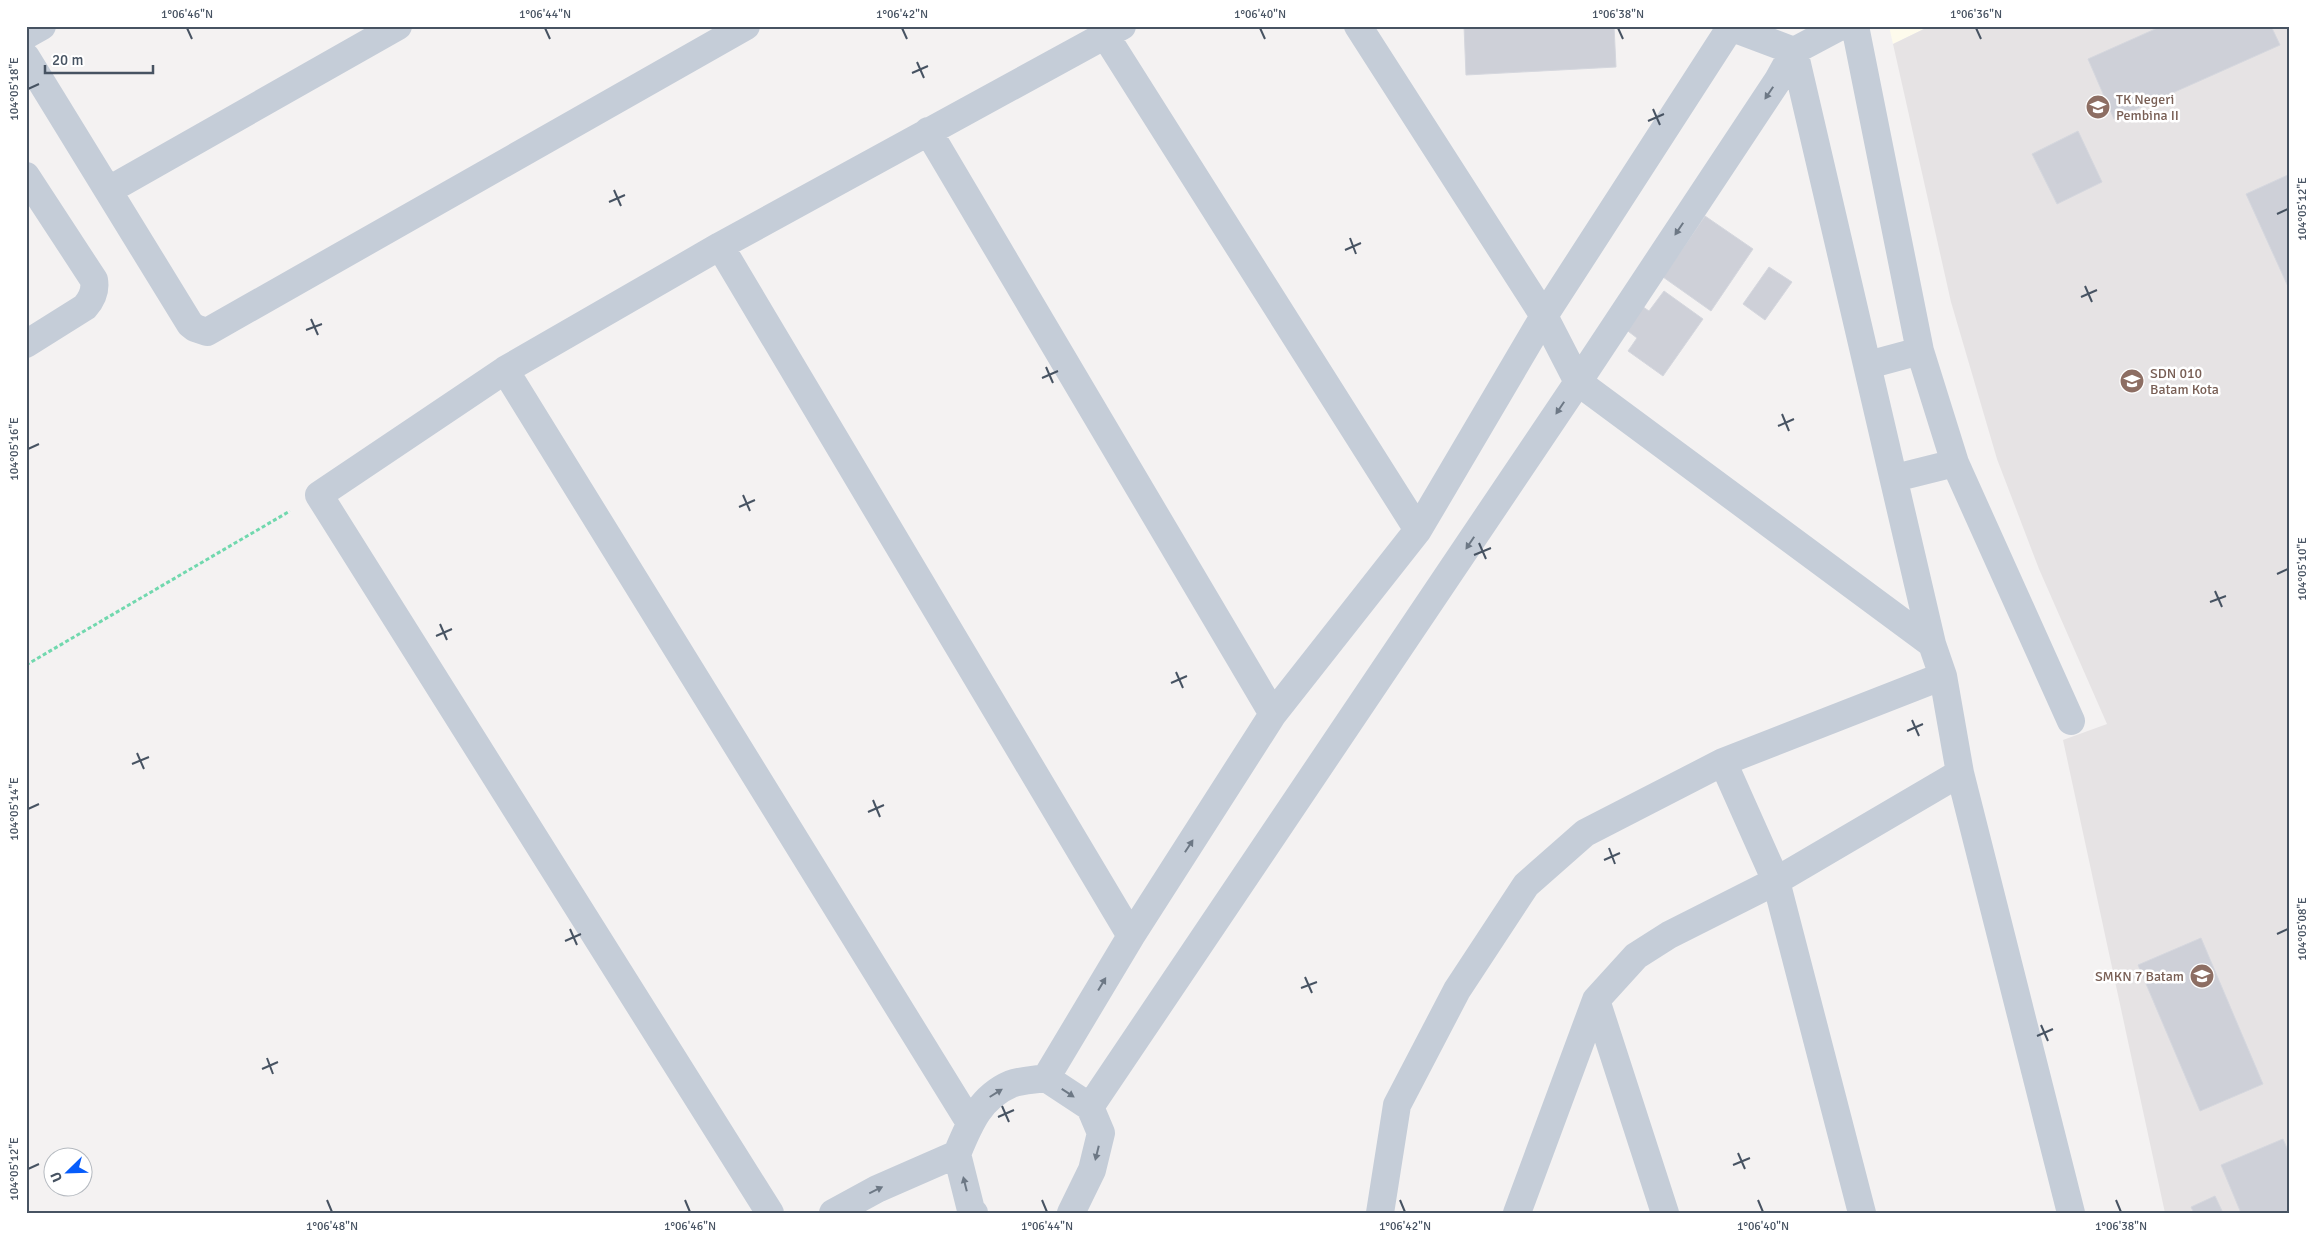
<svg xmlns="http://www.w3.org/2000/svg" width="2316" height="1239" font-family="Signika,sans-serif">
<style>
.commercial{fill:#fefbec}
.education{fill:#e6e3e4}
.building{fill:#ced0d8;stroke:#d5d7de}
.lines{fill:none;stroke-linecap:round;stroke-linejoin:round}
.path{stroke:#71d8ae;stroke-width:3;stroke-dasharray:4 2.5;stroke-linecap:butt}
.minor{stroke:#c5cdd8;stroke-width:28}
.oneway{fill:#6d7885}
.ticks{fill:none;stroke:#475362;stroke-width:2}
.labels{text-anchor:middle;stroke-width:5;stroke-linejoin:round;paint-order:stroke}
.education-label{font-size:14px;fill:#785e54;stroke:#fff;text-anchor:start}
.neatline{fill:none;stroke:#475362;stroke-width:2}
.ticks-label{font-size:12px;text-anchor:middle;fill:#475362}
</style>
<rect width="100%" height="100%" fill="#f4f2f2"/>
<path class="commercial" d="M 1889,26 L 1930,26 L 1893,44 Z"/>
<path class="education" d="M 1930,26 L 2290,26 L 2290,1213 L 2165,1213 L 2063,740 L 2107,724 L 2039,569 L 1997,459 L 1951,302 L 1893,44 Z"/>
<path class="building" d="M 1464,26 L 1614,26 L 1616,67 L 1466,75 Z
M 2162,26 L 2271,26 L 2280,45 L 2114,119 L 2088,59 Z
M 2078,131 L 2102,182 L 2057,204 L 2032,154 Z
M 2290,174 L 2290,291 L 2246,194 Z
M 1705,216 L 1753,249 L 1711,311 L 1663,277 Z
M 1769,267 L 1792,282 L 1765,320 L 1743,304 Z
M 1664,291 L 1703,319 L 1663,376 L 1628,351 L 1637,338 L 1620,325 L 1636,302 L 1649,311 Z
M 2201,938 L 2263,1084 L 2200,1111 L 2138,965 Z
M 2283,1139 L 2290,1155 L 2290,1213 L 2241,1213 L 2221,1165 Z
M 2215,1196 L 2223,1213 L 2194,1213 L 2191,1207 Z"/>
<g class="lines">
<path class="path" d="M 26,665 L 290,511"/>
<path class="minor" d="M 1358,26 L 1544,316 L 1578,382 L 1932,644
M 1727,26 L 1794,51
M 1855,26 L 1920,351
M 26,35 L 42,26
M 1105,35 L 1418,530
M 1794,51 L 1932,644 L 1943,676 L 1960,773 L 2071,1213
M 26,57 L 190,324 L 195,328 L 207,332 L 746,26
M 928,131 L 1273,714
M 26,176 L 94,280 C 96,291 92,299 85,307 L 26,344
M 109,190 L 398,26
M 720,246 L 1131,936
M 1868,365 L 1920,351 L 1955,463 L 2071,721
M 505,370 L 970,1123
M 1895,478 L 1955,463
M 1723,762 L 1776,881 L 1862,1213
M 1596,1000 L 1665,1213
M 1046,1078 L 1090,1107 L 1101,1133 L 1092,1170 L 1071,1213
M 1090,1107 L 1578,382 L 1778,80 L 1794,51 L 1841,26
M 957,1154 L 971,1210 L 974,1213
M 770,1213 L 319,495 L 505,370 L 720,246 L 1122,26
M 833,1213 L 877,1189 L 957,1154 C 969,1125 980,1097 1011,1084 C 1021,1080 1035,1080 1046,1078 L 1131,936 L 1273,714 L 1418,530 L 1544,316 L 1730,28
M 1380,1213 L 1397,1105 L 1457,990 L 1526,885 L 1585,833 L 1723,762 L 1943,676
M 1517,1213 L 1596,1000 L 1636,956 L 1669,935 L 1776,881 L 1960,773"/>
</g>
<defs><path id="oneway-solid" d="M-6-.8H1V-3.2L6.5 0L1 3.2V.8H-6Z" transform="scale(1.25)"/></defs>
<g class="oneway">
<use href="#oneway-solid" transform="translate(1769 93) rotate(124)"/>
<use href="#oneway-solid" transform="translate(1679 229) rotate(124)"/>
<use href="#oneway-solid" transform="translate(1560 408) rotate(124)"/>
<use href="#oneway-solid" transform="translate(1470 543) rotate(124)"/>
<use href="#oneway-solid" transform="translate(1189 846) rotate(-57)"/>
<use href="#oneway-solid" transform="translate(1102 984) rotate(-59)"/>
<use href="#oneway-solid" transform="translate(996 1093) rotate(-32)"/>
<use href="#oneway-solid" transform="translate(1068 1093) rotate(33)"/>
<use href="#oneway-solid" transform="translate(1097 1153) rotate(104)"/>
<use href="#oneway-solid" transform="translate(965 1184) rotate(-104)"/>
<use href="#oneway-solid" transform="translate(876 1190) rotate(-26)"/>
</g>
<path class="ticks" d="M 187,28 L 192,39M 545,28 L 550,39M 902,28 L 907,39M 1260,28 L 1265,39M 1618,28 L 1623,39M 1976,28 L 1981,39M 917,62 L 924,78M 912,73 L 928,66M 28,89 L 39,84M 1653,109 L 1660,125M 1648,121 L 1664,114M 614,190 L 621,206M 609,202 L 625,195M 2277,214 L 2288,209M 1350,238 L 1356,254M 1345,250 L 1361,243M 2085,286 L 2092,302M 2081,297 L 2097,290M 311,319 L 318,335M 306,330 L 322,324M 1046,367 L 1053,383M 1042,378 L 1058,371M 1782,414 L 1789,431M 1778,426 L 1794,419M 28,449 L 39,444M 743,495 L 750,511M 739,507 L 755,500M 1479,543 L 1486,559M 1474,555 L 1491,548M 2277,574 L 2288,569M 2215,591 L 2222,607M 2210,602 L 2226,596M 440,624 L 447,640M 436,636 L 452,629M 1176,672 L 1183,688M 1171,683 L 1187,676M 1912,720 L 1919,736M 1907,731 L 1923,724M 137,753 L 144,769M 132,764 L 149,757M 873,800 L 880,817M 28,809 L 39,804M 868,812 L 884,805M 1609,848 L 1615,864M 1604,860 L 1620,853M 570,929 L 577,945M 2277,934 L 2288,929M 565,941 L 581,934M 1305,977 L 1312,993M 1301,988 L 1317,982M 2041,1025 L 2048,1041M 2037,1036 L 2053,1029M 267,1058 L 273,1074M 262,1069 L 278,1062M 1002,1106 L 1009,1122M 998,1117 L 1014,1110M 1738,1153 L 1745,1169M 1733,1165 L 1750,1158M 28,1169 L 39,1164M 327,1200 L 332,1212M 685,1200 L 690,1212M 1042,1200 L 1047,1212M 1400,1200 L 1405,1212M 1758,1200 L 1763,1212M 2116,1200 L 2121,1212"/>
<defs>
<symbol id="school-disc" viewBox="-11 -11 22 22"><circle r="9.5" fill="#8d6e63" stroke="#fff"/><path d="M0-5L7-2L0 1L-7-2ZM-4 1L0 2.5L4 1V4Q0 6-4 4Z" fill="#fff"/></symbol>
</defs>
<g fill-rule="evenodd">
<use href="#school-disc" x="2084" y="93" width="28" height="28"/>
<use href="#school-disc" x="2118" y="367" width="28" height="28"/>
<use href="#school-disc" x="2188" y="962" width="28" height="28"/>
</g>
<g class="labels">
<g class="education-label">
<text x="2116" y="104">TK Negeri<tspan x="2116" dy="16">Pembina II</tspan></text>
<text x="2150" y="378">SDN 010<tspan x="2150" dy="16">Batam Kota</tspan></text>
<text x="2184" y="981" text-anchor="end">SMKN 7 Batam</text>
</g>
</g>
<rect width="2316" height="1239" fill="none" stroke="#ffffff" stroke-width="55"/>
<g transform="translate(68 1172) rotate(247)"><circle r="24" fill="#ffffff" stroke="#b5bac0"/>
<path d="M0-4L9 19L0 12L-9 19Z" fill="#065cfb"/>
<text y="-8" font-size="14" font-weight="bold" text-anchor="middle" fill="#475362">U</text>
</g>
<path d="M45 65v8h108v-8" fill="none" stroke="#475362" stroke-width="2.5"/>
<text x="52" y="65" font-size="15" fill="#475362" stroke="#ffffff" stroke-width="4" paint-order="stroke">20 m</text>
<rect x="28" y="28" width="2260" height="1184" class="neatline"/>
<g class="ticks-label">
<text x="187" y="18">1°06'46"N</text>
<text x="545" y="18">1°06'44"N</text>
<text x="902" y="18">1°06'42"N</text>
<text x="1260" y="18">1°06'40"N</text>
<text x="1618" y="18">1°06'38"N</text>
<text x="1976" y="18">1°06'36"N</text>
<text transform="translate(14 89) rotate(-90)" y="4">104°05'18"E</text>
<text transform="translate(2302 209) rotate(-90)" y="4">104°05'12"E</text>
<text transform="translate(14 449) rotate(-90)" y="4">104°05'16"E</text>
<text transform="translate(2302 569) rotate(-90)" y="4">104°05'10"E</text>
<text transform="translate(14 809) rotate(-90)" y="4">104°05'14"E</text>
<text transform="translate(2302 929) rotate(-90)" y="4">104°05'08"E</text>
<text transform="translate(14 1169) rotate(-90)" y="4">104°05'12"E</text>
<text x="332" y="1230">1°06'48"N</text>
<text x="690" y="1230">1°06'46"N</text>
<text x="1047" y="1230">1°06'44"N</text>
<text x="1405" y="1230">1°06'42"N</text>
<text x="1763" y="1230">1°06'40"N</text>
<text x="2121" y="1230">1°06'38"N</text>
</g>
</svg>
